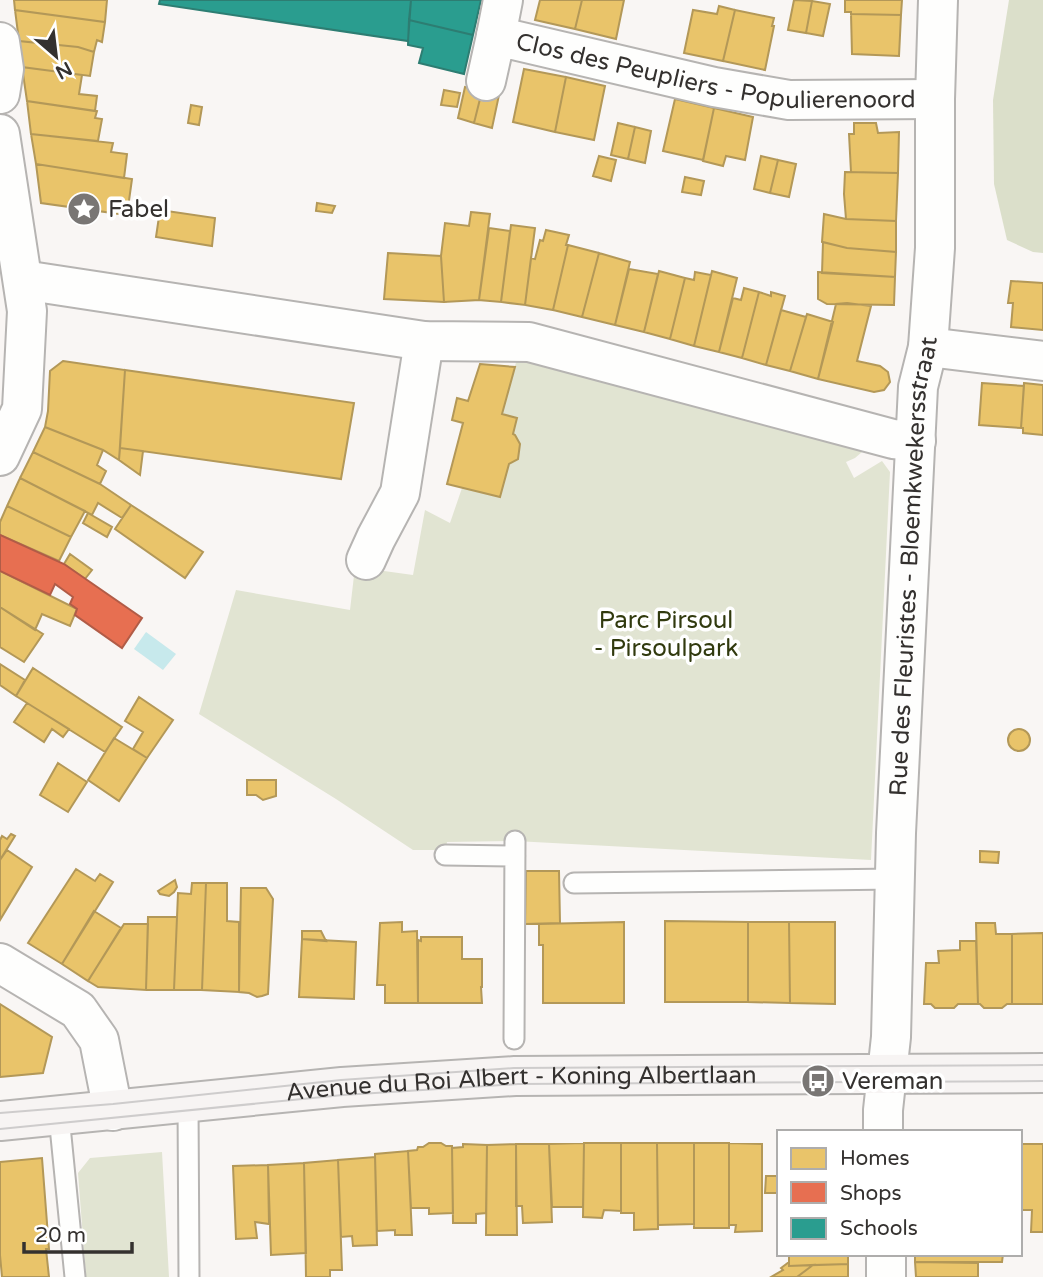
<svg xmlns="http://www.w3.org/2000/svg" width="1043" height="1277" font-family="'Varela Round',sans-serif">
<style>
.green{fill:#e1e4d2}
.forest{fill:#dbdfca}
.water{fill:#c7e9ec}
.homes{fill:#e9c46a;stroke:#b39858;stroke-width:2}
.shops{fill:#e76f51;stroke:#b15c47;stroke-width:2}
.schools{fill:#2a9d8f;stroke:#2d7d72;stroke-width:2}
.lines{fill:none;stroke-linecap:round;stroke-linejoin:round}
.lane-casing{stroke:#b6b4b2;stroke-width:23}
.street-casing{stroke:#b6b4b2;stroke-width:42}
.secondary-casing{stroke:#b6b4b2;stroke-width:42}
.lane{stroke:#fefefd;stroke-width:19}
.street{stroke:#fefefd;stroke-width:38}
.secondary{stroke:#f7f4f3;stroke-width:38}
.tram{stroke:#cecccc;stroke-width:2}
.labels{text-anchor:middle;stroke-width:7;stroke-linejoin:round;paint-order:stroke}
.street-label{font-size:24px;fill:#34312f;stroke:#fff}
.poi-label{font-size:24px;fill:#34312f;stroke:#fff;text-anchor:start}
.park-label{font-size:24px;fill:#313a0e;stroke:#fff}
</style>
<rect width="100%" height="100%" fill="#f9f6f4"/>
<path class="green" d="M 518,355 L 861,447 L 862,452 L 855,458 L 846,462 L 854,478 L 882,461 L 890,472 L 871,860 L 515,841 L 447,842 L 446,850 L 413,850 L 336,799 L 199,714 L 236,590 L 350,610 L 355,567 L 413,575 L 425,510 L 450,523 L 462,488 L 500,497 L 509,464 L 518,459 L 520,444 L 502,414 Z
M 162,1152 L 169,1277 L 86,1277 L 78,1173 L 90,1158 Z"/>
<path class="forest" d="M 1009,0 L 1043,0 L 1043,253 L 1033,252 L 1007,240 L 994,184 L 993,100 Z"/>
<path class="water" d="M 146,632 L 176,654 L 163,670 L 134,649 Z"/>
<path class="homes" d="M 14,0 L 107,0 L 105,22 L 15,10 Z
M 540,0 L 582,0 L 575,29 L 535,20 Z
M 582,0 L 624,0 L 616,39 L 575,29 Z
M 794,0 L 812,1 L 806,33 L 788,30 Z
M 845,0 L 902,0 L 901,15 L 851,14 L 851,12 L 845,12 Z
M 812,1 L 830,4 L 823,36 L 806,33 Z
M 719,6 L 735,10 L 723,61 L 684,53 L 693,10 L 717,14 Z
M 15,10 L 105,22 L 102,42 L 97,40 L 94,52 L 78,47 L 19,41 Z
M 735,10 L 774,18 L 772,26 L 774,26 L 765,70 L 723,61 Z
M 851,14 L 901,15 L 899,56 L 852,54 Z
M 19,41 L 78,47 L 94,52 L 90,76 L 22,67 Z
M 22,67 L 82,75 L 79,94 L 97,96 L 95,111 L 27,101 Z
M 524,69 L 566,77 L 555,132 L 513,122 Z
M 566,77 L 605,86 L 594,140 L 555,132 Z
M 465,87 L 482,91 L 474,123 L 458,118 Z
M 444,90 L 460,93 L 457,107 L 441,105 Z
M 482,91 L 499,95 L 492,128 L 474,123 Z
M 675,99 L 714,108 L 703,160 L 663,151 Z
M 27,101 L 97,111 L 95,118 L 102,119 L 98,141 L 31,134 Z
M 191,105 L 202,107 L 199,125 L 188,123 Z
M 714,108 L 753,117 L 745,160 L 726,156 L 723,166 L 703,161 Z
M 618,123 L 635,127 L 628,159 L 611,155 Z
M 854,123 L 876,123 L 878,133 L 899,132 L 898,173 L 851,172 L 849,134 L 854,134 Z
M 635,127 L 651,131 L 645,163 L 628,159 Z
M 31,134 L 113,143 L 111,152 L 127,154 L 124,178 L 36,164 Z
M 599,156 L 616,160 L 611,181 L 593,176 Z
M 761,156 L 778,160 L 770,193 L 754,189 Z
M 778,160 L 796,164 L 789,197 L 770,193 Z
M 36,164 L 132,179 L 127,215 L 41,203 Z
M 845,172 L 898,173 L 896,221 L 846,219 L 844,194 Z
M 685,177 L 704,181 L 701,195 L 682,192 Z
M 317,203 L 335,206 L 332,213 L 316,211 Z
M 160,210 L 215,218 L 212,246 L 156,237 Z
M 471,212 L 490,214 L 479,300 L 444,302 L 441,256 L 445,223 L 469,226 Z
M 824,214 L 846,219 L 896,221 L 896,252 L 847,248 L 822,242 Z
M 511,225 L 535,228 L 525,305 L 501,302 Z
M 489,228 L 510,231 L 501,302 L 479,300 Z
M 546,230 L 569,235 L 566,245 L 568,245 L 553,310 L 525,305 L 531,258 L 535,259 L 540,240 L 543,241 Z
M 823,242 L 847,248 L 896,252 L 895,277 L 822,273 Z
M 568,245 L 599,253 L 582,317 L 553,310 Z
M 388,253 L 441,256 L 444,302 L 384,299 Z
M 599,253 L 630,262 L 615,325 L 582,317 Z
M 629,269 L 658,274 L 644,332 L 615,325 Z
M 659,271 L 685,278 L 670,339 L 644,332 Z
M 712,271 L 737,278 L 719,352 L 694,346 Z
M 695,272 L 711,275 L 694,346 L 670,339 L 685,278 L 694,280 Z
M 818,272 L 895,277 L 894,305 L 827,304 L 818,299 Z
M 1011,281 L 1043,283 L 1043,330 L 1011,327 L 1013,303 L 1008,303 Z
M 744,288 L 759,292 L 742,358 L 719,352 L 733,298 L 741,300 Z
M 759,292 L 771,296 L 771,292 L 785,296 L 766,365 L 742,358 Z
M 847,303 L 871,306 L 857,361 L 880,366 L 888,372 L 890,382 L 884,390 L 874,392 L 818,379 L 836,304 Z
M 781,310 L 806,317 L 790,371 L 766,365 Z
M 807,314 L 833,322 L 818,379 L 790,371 Z
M 63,361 L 125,370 L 119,460 L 103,450 L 45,427 L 48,411 L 50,371 Z
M 480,364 L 515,367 L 502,414 L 517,418 L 513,434 L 515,435 L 520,444 L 518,459 L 509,464 L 500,497 L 447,484 L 463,423 L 452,420 L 457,398 L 468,401 Z
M 125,370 L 354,403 L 341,479 L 120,448 Z
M 982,383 L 1024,386 L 1021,428 L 979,425 Z
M 1024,383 L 1043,385 L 1043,435 L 1023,433 L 1023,428 L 1021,428 Z
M 45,427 L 103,450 L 97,465 L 106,471 L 100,484 L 33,452 Z
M 120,448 L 143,451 L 140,475 L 119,460 Z
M 33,452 L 100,484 L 131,505 L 122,518 L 98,503 L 92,515 L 20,478 Z
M 20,478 L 85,511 L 71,537 L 7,506 Z
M 131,505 L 203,552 L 185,578 L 115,529 Z
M 7,506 L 71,537 L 59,561 L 0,535 L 0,522 Z
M 88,513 L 112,527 L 107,537 L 83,523 Z
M 70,554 L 92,570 L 85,579 L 64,564 Z
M 0,571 L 77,609 L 70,626 L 42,614 L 35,630 L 0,607 Z
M 0,607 L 43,634 L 24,662 L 0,647 Z
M 0,664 L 25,680 L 16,696 L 0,685 Z
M 33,668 L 122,727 L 105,752 L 16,696 Z
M 139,697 L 173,720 L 147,758 L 133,749 L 143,732 L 125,721 Z
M 27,703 L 69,729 L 63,737 L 52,729 L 44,742 L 14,722 Z
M1008 740a11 11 0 1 1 22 0a11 11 0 1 1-22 0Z
M 114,738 L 147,758 L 119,801 L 88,780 Z
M 58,763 L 87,782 L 68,812 L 40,795 Z
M 247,780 L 276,780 L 276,796 L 263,800 L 256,795 L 247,795 Z
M 11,834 L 15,836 L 0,860 L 0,840 L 2,836 L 7,839 Z
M 7,850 L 32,867 L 0,920 L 0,860 Z
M 980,851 L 999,852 L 998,863 L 980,862 Z
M 76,869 L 95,881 L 100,874 L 113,882 L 62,964 L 28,943 Z
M 526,871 L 559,871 L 560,923 L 525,924 Z
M 175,880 L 177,887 L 174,892 L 169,896 L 160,894 L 158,891 Z
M 192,883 L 206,883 L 202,990 L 174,990 L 178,893 L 191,894 Z
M 206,883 L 227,883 L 227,921 L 239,922 L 239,992 L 202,990 Z
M 241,888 L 266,888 L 273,899 L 268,994 L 262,996 L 257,997 L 249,993 L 239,992 Z
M 94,911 L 121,928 L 88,981 L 62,964 Z
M 148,917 L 177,917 L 174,990 L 146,990 Z
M 665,921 L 748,922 L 748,1002 L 665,1002 Z
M 402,922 L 402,932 L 417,931 L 418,1003 L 385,1003 L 385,985 L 377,985 L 380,923 Z
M 624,922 L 624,1003 L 543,1003 L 543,945 L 539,945 L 539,924 Z
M 748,922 L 789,922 L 790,1003 L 748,1002 Z
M 789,922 L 835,922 L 835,1004 L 790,1003 Z
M 976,923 L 995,923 L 996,934 L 1012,934 L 1012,1004 L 1007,1004 L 1002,1008 L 984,1008 L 980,1004 L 978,1004 Z
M 124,924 L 148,924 L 146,990 L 98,987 L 88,981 Z
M 302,931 L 321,931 L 326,941 L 302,939 Z
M 1043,933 L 1043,1004 L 1012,1004 L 1012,934 Z
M 421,937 L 462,937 L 462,959 L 482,959 L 482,987 L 481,987 L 482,1003 L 418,1003 L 418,940 L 421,941 Z
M 302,939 L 356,942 L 354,999 L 299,997 Z
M 960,941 L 976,941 L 978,1004 L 958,1004 L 954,1008 L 935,1008 L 931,1004 L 924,1004 L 926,963 L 939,963 L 938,951 L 960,950 Z
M 0,1004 L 52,1037 L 43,1073 L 0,1077 Z
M 429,1143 L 441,1143 L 446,1146 L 452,1146 L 453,1213 L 429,1214 L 429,1208 L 411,1208 L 408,1151 L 417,1150 L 418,1147 L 423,1147 Z
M 584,1143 L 583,1207 L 552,1207 L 549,1144 Z
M 584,1143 L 621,1143 L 621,1211 L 604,1210 L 602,1218 L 583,1217 Z
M 621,1143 L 657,1143 L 658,1229 L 634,1230 L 634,1213 L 621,1213 Z
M 657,1143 L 694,1143 L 694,1224 L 658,1225 Z
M 694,1143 L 729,1143 L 729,1228 L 694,1228 Z
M 729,1143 L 762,1144 L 762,1231 L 735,1232 L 736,1225 L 729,1225 Z
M 463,1144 L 487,1145 L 486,1213 L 476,1214 L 476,1223 L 453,1223 L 452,1148 L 463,1147 Z
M 516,1144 L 517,1235 L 486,1235 L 487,1145 Z
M 516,1144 L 549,1144 L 552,1222 L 523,1223 L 522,1206 L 516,1206 Z
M 1020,1144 L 1043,1144 L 1043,1232 L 1031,1232 L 1032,1210 L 1020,1210 Z
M 408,1151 L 412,1235 L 395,1235 L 395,1230 L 377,1231 L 375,1154 Z
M 375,1157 L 377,1245 L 353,1246 L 352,1236 L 341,1237 L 338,1160 Z
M 42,1158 L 49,1249 L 46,1249 L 49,1277 L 2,1277 L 0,1255 L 0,1162 Z
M 338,1160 L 342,1270 L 330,1270 L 330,1277 L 306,1277 L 304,1163 Z
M 304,1163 L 306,1253 L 271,1255 L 268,1165 Z
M 268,1165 L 269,1224 L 255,1222 L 257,1238 L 236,1239 L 233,1166 Z
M 766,1176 L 779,1176 L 779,1193 L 765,1193 Z
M 789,1254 L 848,1254 L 848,1264 L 789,1266 Z
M 915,1254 L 1003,1254 L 1002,1262 L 915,1262 Z
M 789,1262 L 789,1266 L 813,1265 L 797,1277 L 771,1277 L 783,1270 L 781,1268 Z
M 915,1262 L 978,1263 L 978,1277 L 916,1277 Z
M 848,1264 L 848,1277 L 797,1277 L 813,1265 Z"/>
<path class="shops" d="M 0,535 L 64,564 L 142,618 L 122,648 L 75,615 L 77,609 L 70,604 L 73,597 L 55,584 L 50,595 L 0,571 Z"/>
<path class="schools" d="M 160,0 L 411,0 L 408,41 L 159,4 Z
M 411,0 L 481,0 L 473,35 L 409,20 Z
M 409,20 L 473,35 L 464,74 L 419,63 L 423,48 L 408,45 Z"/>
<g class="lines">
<defs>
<path id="lane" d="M 445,855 L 515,856
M 574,883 L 895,879
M 514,1039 L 515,841
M 188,1103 L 189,1277
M 59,1116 L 75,1277"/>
<g id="street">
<path d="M 496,36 L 503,0"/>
<path d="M 0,42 L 4,69 L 0,94"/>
<path id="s1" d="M 486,81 L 496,36 L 714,87 L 789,100 L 935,99"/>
<path d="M 0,134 L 27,311 L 22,409 L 0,456"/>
<path d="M 23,280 L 424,341 L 529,342 L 893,439 L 916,441"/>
<path d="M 928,347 L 1043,361"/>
<path d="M 366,560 L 376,538 L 400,493 L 424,341"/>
<path d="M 0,963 L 78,1010 L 99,1040 L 113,1111"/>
<path id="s2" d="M 883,1132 L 883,1110 L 891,1037 L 896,833 L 918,387 L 928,347 L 935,248 L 935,99 L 938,0"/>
<path d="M 886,1254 L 886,1277"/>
</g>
<g id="secondary">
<path id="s3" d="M 0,1121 L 342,1087 L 515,1076 L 1043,1073"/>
</g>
</defs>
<use href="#lane" class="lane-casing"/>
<use href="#street" class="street-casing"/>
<use href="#secondary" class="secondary-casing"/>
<use href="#lane" class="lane"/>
<use href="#street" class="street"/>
<use href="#secondary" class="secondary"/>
<path class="tram" d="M 0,1113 L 113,1104 L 341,1080 L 514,1068 L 1043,1065
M 0,1129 L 343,1095 L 518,1084 L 1043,1081"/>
</g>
<defs>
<symbol id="sight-disc" viewBox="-11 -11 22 22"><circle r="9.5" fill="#797674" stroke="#fff"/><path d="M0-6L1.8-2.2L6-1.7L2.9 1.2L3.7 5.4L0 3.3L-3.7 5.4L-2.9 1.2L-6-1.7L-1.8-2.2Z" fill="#fff"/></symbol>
<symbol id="bus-disc" viewBox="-11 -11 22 22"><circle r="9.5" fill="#797674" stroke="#fff"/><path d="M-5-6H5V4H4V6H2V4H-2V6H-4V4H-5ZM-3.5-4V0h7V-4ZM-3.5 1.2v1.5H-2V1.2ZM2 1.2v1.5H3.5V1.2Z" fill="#fff"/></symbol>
</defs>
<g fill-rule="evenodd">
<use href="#sight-disc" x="65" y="190" width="38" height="38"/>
<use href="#bus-disc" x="799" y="1062" width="38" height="38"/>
</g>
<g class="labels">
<g class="street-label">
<text dy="8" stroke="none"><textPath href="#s1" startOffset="270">Clos des Peupliers - Populierenoord</textPath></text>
<text dy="8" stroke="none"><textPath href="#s2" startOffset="567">Rue des Fleuristes - Bloemkwekersstraat</textPath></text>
<text dy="8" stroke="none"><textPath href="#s3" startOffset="523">Avenue du Roi Albert - Koning Albertlaan</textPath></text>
</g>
<g class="poi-label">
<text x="108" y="217">Fabel</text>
<text x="842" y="1089">Vereman</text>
</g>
<g class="park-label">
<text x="666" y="628">Parc Pirsoul<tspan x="666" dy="28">- Pirsoulpark</tspan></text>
</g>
</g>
<rect x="777" y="1130" width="245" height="126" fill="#ffffff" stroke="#aeadac" stroke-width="2"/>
<rect x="791" y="1148" width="35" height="21" fill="#e9c46a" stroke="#aeadac" stroke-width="2"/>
<text x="840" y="1165" font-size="21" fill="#34312f">Homes</text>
<rect x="791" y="1182" width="35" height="21" fill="#e76f51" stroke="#aeadac" stroke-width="2"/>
<text x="840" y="1200" font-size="21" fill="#34312f">Shops</text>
<rect x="791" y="1218" width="35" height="21" fill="#2a9d8f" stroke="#aeadac" stroke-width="2"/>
<text x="840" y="1235" font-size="21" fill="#34312f">Schools</text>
<g transform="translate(56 56) rotate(152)" stroke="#ffffff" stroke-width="5" paint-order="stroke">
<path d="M0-5L12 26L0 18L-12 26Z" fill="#34312f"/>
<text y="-10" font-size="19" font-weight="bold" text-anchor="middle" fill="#34312f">N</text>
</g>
<path d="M24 1242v10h108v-10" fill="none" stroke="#34312f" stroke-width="3.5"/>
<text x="35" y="1242" font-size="21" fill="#34312f" stroke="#ffffff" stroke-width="5" paint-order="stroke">20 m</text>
</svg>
